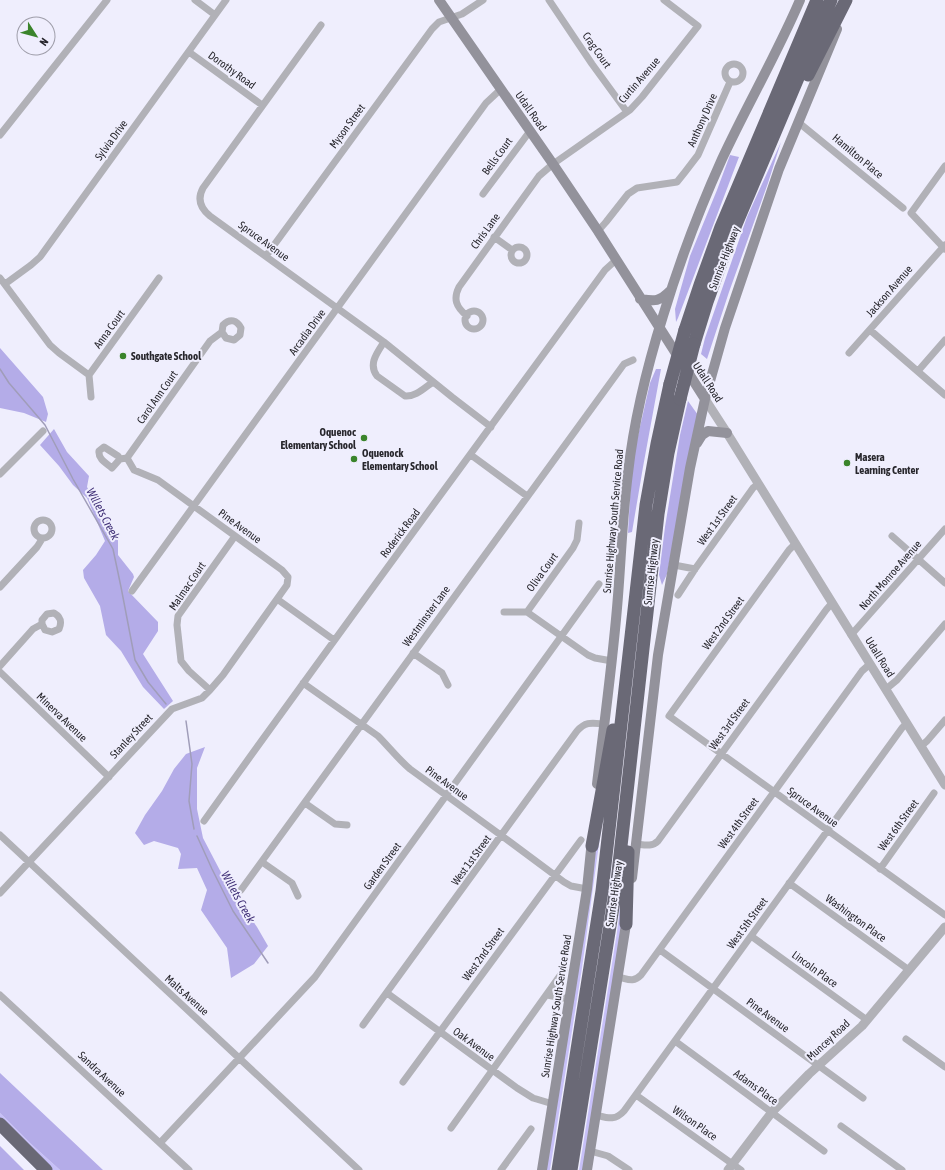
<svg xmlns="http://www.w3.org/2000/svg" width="945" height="1170" font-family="'Asap Condensed',sans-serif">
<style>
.green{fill:#c7c0f8}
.forest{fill:#b4ace8}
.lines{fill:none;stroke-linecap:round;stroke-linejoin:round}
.stream{stroke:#a09db9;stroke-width:1.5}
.minor{stroke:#b1b1b7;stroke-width:7}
.tertiary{stroke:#b1b1b7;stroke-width:9}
.secondary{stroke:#93929b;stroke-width:10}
.motorway{stroke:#6a6976;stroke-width:13}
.motorway-bridge{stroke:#6a6976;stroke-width:13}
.poi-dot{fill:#3a842b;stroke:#efeefd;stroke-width:1.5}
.labels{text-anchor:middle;stroke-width:4;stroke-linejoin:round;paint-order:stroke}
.street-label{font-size:11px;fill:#28272d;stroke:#efeefd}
.poi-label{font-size:11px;font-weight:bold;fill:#28272d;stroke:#efeefd;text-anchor:start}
.water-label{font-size:12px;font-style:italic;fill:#423278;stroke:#efeefd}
</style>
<rect width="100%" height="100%" fill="#efeefd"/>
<path class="green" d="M 605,800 L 582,968 L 550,1170 L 546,1170 L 597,824 Z
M 622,890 L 621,931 L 583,1170 L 579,1170 L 617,932 Z
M 0,1113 L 30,1143 L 60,1170 L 51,1170 L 0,1120 Z"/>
<path class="forest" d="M 781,142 L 768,183 L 729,292 L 707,359 L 701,354 L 705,338 L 747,217 Z
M 730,155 L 739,157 L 678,318 L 676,322 L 675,309 L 690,256 L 717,190 Z
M 0,348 L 43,397 L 48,414 L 46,422 L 24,413 L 0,408 Z
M 656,369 L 661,369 L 643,467 L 632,532 L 628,533 L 632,462 L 650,383 Z
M 688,401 L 698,415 L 667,574 L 662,585 L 659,575 L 665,527 L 680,435 Z
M 54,429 L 67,452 L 89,476 L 87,487 L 100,510 L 116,531 L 118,537 L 118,555 L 133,574 L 134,577 L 128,591 L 158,622 L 158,631 L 143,654 L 173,701 L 164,709 L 143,687 L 121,651 L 106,635 L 100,606 L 84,578 L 83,570 L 96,555 L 105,541 L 87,498 L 73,485 L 59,466 L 40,445 Z
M 205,747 L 197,768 L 197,809 L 203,838 L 226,882 L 257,927 L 268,946 L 254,964 L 231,978 L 227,948 L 201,910 L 207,890 L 197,868 L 178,869 L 181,854 L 178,848 L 154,841 L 144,845 L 135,833 L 145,815 L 162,791 L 174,769 L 186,754 Z
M 0,1073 L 103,1170 L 60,1170 L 30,1143 L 0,1113 Z
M 0,1146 L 24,1170 L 0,1170 Z"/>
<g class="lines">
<path class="stream" d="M 0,369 L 9,383 L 45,425 L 73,479 L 113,549 L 121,587 L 135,660 L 148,682 L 166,704
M 186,721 L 192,764 L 189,801 L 194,829
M 197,836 L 212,869 L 233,911 L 268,963"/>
<path class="minor" d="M 195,0 L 215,15
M 549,0 L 592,64 L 627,112
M 321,25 L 203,188 C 197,199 200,208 210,216 L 384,342 L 452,397 L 491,427
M 189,52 L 262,105
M725 73a9 9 0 1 1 18 0a9 9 0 1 1-18 0Z
M 798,122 L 903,208
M 0,135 L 107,0
M 945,166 L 911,213 L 945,249
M 483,194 L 530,131
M 598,231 L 606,222 L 628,194 L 637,188 L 677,182 L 685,172 L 698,155 L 730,82
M 494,237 L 512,250
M511 255a8 8 0 1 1 16 0a8 8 0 1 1-16 0Z
M 266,256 L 432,29 L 439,22 L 462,14 L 483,0
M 0,278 L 50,345 L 59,353 L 89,375
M 5,284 L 31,265 L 40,257 L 226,0
M465 320a9 9 0 1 1 18 0a9 9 0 1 1-18 0Z
M 467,316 C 456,307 453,299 459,287 L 539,176 L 553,164 L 630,110 L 642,97 L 698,26 L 664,0
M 870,330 L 945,395
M 384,342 C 377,353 368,364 377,376 L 405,396 C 416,397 424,388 433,382
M 849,353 L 945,245
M 918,371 L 945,340
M 91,397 L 89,375 L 159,278
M 471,455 L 527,496
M 127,458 L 210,341 L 222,332 L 223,325 C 230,318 237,320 241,328 L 240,335 L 234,340 L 226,338 L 222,332
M 0,474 L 43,431
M34 529a9 9 0 1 1 18 0a9 9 0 1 1-18 0Z
M 892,536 L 945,583
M 795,544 L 789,550 L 669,716 L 945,915
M 674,565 L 695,569
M 0,587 L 37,547 L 42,539
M 132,591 L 486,103 L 501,89
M 678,595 L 695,569 L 753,488 L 758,484
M 277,599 L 334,640
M 504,612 L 527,612
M 527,612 L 573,548 L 577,540 L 579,523
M 527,612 L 588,655 L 595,658 L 612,661
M 851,635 L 945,529
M 413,653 L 442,673 L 448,685
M 0,666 L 33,629 L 42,624 L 42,620 L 47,614 L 54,613 C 61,617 62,622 59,629 L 52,632 L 45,630 L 42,624
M 0,672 L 109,777
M 303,683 L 378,736 C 389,747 398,759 410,769 L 502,836 L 564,882 L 571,886 L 587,889
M 886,689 L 897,680 L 945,624
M 210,690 L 189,671 L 181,661 L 177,625 L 178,616 L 235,536
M 921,746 L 927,741 L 945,720
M 305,803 L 335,824 L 347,825
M 204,821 C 336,636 471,454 605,270 L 616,260
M 0,835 C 119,947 240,1058 359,1170
M 637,844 C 645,845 652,847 658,841 L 826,610 L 832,603
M 262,862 L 292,883 L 298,896
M 880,869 L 934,793
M 789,883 L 909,970
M 241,890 L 624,364 L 633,360
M 0,893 L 172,709 L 202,698 L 210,690 L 223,675 L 287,585 L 288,577 L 282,570 L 158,480 L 134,470 L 127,458 L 120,459 L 118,456 L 104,447 L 99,451 C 98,459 106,463 112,468 L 120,459
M 751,936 L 867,1020
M 660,950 L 863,1098
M 618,977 C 628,979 633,983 641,975 L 862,671 L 870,664
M 387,993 L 517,1088 L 533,1098 L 553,1104
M 0,995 L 189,1170
M 547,995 L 569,999
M 363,1025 L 577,731 C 586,721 592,723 604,724
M 906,1039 L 945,1067
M 675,1041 L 824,1151
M 403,1082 L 581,840
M 636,1095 L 741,1170
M 596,1115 C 608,1118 615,1121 624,1111 L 902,728 L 907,723
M 841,1126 L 902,1170
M 451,1128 L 564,970
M 160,1143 L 315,977 L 599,584
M 590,1151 L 608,1156 L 629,1170
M 501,1170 L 531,1129"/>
<path class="tertiary" d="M 705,399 L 727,433 L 945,785
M 728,1170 L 772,1112 L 809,1074 L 862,1026 L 945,927"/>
<path class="secondary" d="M 439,0 L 553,164 L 598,231 L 705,399
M 640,299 C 655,301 659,302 670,291
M 697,443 L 702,435 L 708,431 L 727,433
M 597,784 C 604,725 612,667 617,608 C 621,563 622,518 628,473 C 634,420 647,367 663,316 C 679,263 699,210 722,159 C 747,105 777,54 800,0
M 632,878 L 658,655 L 690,468 L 705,399 L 725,328 L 779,169 L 837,29
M 542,1170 L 587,889 L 592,840
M 587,1170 L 627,918"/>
<path class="motorway" d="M 808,75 L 846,0
M 685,330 L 700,285 L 721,227 L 817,0
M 694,344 L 707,302 L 729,241 L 831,0
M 592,846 L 613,730
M 626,924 L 628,852
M 0,1124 L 46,1170
M 558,1170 L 602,891 L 646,505 L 657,444 L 670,384
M 571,1170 L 617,882 L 658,514 L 668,453 L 680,399"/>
<path class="motorway-bridge" d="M 670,384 L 685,330
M 680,399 L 694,344"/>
</g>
<g class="poi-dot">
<circle cx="123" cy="356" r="4"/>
<circle cx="364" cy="438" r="4"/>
<circle cx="354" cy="459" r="4"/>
<circle cx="847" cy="463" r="4"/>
</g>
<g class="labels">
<g class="street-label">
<text transform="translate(597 50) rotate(55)" y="4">Crag Court</text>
<text transform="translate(232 70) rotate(36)" y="4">Dorothy Road</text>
<text transform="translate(639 80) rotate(-49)" y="4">Curtin Avenue</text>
<text transform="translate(531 111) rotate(55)" y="4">Udall Road</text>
<text transform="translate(702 120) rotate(-66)" y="4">Anthony Drive</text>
<text transform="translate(347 126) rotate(-54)" y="4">Myson Street</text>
<text transform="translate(111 140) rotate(-54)" y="4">Sylvia Drive</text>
<text transform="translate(497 156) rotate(-54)" y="4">Bells Court</text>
<text transform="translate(858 156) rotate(40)" y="4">Hamilton Place</text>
<text transform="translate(485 231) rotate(-54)" y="4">Chris Lane</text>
<text transform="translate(264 241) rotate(36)" y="4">Spruce Avenue</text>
<text transform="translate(724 258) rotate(-69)" y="4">Sunrise Highway</text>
<text transform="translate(889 291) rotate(-49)" y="4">Jackson Avenue</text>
<text transform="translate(109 329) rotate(-54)" y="4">Anna Court</text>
<text transform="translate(307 332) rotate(-54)" y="4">Arcadia Drive</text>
<text transform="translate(708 382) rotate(57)" y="4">Udall Road</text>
<text transform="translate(157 397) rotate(-55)" y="4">Carol Ann Court</text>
<text transform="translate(717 520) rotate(-54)" y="4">West 1st Street</text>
<text transform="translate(613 521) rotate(-85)" y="4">Sunrise Highway South Service Road</text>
<text transform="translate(240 526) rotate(36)" y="4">Pine Avenue</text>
<text transform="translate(400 533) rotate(-53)" y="4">Roderick Road</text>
<text transform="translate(542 572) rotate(-54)" y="4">Oliva Court</text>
<text transform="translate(651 572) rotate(-84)" y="4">Sunrise Highway</text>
<text transform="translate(890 575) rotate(-49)" y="4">North Monroe Avenue</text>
<text transform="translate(187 586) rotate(-56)" y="4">Malmac Court</text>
<text transform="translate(426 616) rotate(-54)" y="4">Westminster Lane</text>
<text transform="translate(723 623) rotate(-54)" y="4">West 2nd Street</text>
<text transform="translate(880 657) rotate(58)" y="4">Udall Road</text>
<text transform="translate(62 717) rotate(44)" y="4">Minerva Avenue</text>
<text transform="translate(729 724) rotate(-54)" y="4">West 3rd Street</text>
<text transform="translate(131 736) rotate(-47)" y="4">Stanley Street</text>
<text transform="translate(447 783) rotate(36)" y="4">Pine Avenue</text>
<text transform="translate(813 807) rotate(36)" y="4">Spruce Avenue</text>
<text transform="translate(738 823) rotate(-54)" y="4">West 4th Street</text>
<text transform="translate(898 825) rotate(-54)" y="4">West 6th Street</text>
<text transform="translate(471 860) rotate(-54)" y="4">West 1st Street</text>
<text transform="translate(382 866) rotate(-54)" y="4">Garden Street</text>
<text transform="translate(614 894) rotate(-82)" y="4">Sunrise Highway</text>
<text transform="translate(856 918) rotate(36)" y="4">Washington Place</text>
<text transform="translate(747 923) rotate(-54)" y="4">West 5th Street</text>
<text transform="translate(483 954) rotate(-54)" y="4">West 2nd Street</text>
<text transform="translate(815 969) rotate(36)" y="4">Lincoln Place</text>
<text transform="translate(187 995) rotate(42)" y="4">Malts Avenue</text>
<text transform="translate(556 1006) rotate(-81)" y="4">Sunrise Highway South Service Road</text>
<text transform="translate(768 1015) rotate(36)" y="4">Pine Avenue</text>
<text transform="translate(828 1040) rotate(-43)" y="4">Muncey Road</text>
<text transform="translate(474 1044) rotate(36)" y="4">Oak Avenue</text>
<text transform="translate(102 1074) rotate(43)" y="4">Sandra Avenue</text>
<text transform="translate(756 1087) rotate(36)" y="4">Adams Place</text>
<text transform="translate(695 1123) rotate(35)" y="4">Wilson Place</text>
</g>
<g class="poi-label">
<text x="131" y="360">Southgate School</text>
<text x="356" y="436" text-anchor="end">Oquenoc<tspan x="356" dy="13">Elementary School</tspan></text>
<text x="362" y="457">Oquenock<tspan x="362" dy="13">Elementary School</tspan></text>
<text x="855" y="461">Masera<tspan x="855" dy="13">Learning Center</tspan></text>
</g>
<g class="water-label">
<text transform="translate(103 514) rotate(62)" y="4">Willets Creek</text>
<text transform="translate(238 897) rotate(61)" y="4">Willets Creek</text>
</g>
</g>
<g transform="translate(36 36) rotate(126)"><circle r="19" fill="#efeefd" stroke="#9f9eaa"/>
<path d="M0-3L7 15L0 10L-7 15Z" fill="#3a842b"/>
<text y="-6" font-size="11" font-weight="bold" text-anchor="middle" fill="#28272d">N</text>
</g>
</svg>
